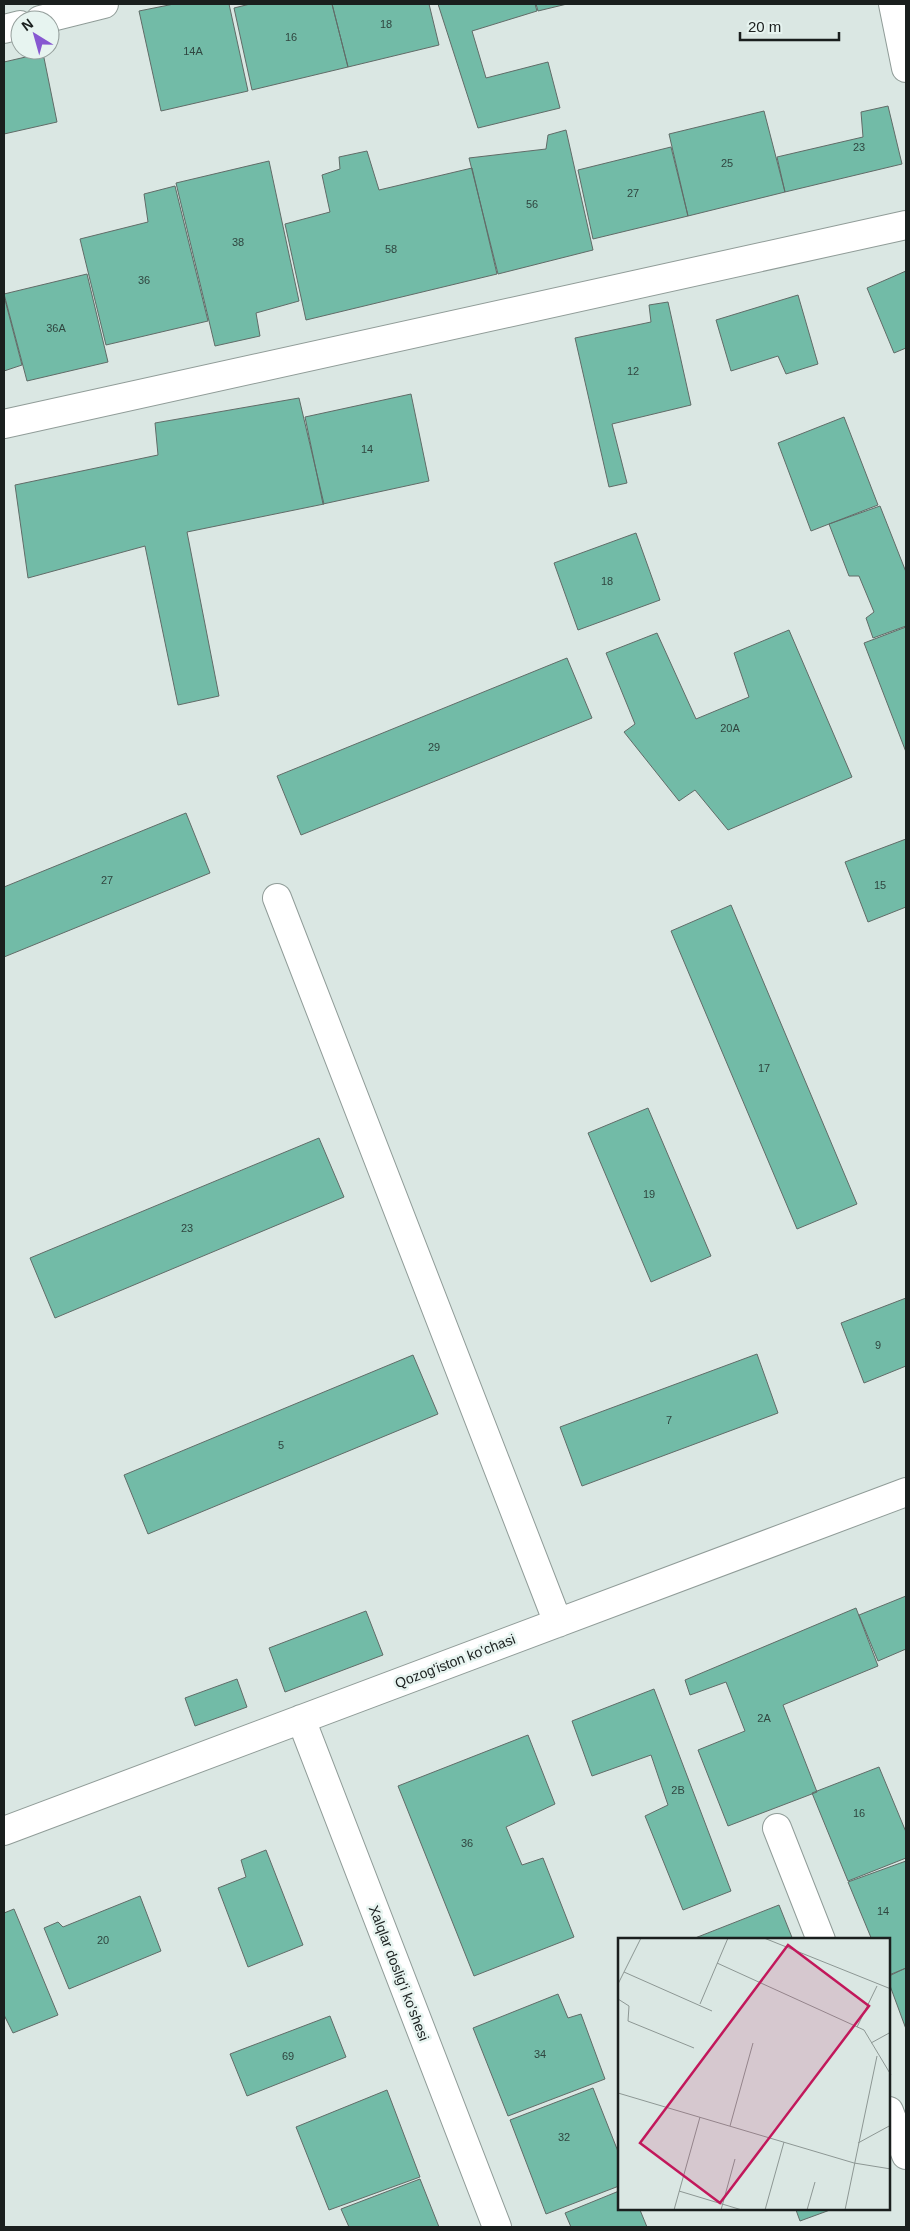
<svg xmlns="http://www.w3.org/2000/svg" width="910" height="2231" font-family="Helvetica,sans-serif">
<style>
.building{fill:#72bba7;stroke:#616c68}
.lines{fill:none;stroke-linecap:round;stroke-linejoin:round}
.minor-casing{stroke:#909c98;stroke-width:30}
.minor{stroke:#fff;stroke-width:28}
.labels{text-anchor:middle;stroke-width:5;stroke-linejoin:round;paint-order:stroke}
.number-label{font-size:11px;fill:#304640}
.street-label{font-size:14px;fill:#1a1f1e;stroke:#e7f4f0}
.inset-road{fill:none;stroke:#8d9794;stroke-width:1}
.view{fill:#c2185b;fill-opacity:0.15;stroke:#c2185b;stroke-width:2.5}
.inset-edge{fill:none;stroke:#1a1f1e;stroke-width:2.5}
</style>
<rect width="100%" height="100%" fill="#dae7e3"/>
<path class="building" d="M 174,4 L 229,4 L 248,91 L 161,111 L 139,11 Z
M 250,4 L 332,4 L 348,67 L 252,90 L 234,8 Z
M 332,4 L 429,4 L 439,45 L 348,67 Z
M 438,4 L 535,4 L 537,11 L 472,31 L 486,78 L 548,62 L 560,108 L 478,128 Z
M 536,4 L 567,4 L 538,11 Z
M 43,53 L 57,122 L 4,134 L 4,62 Z
M 888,106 L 902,164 L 785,192 L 777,157 L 863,137 L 861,112 Z
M 764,111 L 785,192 L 688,216 L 669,134 Z
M 566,130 L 593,250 L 498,274 L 469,158 L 546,149 L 548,135 Z
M 671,147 L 688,216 L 593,239 L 578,170 Z
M 367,151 L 379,190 L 472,168 L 497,274 L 306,320 L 285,224 L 330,212 L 322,175 L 340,169 L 339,157 Z
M 269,161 L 299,301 L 256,313 L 260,336 L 215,346 L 176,183 Z
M 175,186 L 208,321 L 106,345 L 80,239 L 148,222 L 144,194 Z
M 906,271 L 906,348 L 894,353 L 867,288 Z
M 87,274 L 108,362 L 27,381 L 4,294 Z
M 798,295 L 818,364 L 786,374 L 778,356 L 731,371 L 716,320 Z
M 4,296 L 22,365 L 4,371 Z
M 668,302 L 691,405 L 612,424 L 627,483 L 609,487 L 575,338 L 651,322 L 649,305 Z
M 411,394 L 429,481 L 323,504 L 305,417 Z
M 299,398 L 324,504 L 187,532 L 219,696 L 178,705 L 145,546 L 28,578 L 15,485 L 158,455 L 155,423 Z
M 844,417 L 878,505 L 811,531 L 778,443 Z
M 880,506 L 906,572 L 906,626 L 873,638 L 866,618 L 874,612 L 859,576 L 849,576 L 829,524 Z
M 636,533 L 660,600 L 578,630 L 554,563 Z
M 906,627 L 906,752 L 864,643 Z
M 789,630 L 852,777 L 728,830 L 695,790 L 679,801 L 624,732 L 635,724 L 606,653 L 657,633 L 696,719 L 749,697 L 734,653 Z
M 567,658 L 592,718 L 301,835 L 277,776 Z
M 186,813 L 210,873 L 4,957 L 4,887 Z
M 906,839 L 906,907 L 868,922 L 845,862 Z
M 731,905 L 857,1204 L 797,1229 L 671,931 Z
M 648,1108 L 711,1256 L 651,1282 L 588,1133 Z
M 319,1138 L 344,1197 L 55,1318 L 30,1258 Z
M 906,1298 L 906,1366 L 864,1383 L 841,1323 Z
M 757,1354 L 778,1413 L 582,1486 L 560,1427 Z
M 413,1355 L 438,1414 L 148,1534 L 124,1475 Z
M 906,1596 L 906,1649 L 878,1661 L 859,1615 Z
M 856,1608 L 878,1666 L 783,1705 L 817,1792 L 728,1826 L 698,1750 L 745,1731 L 726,1682 L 690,1695 L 685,1680 Z
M 366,1611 L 383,1655 L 285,1692 L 269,1648 Z
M 237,1679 L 247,1707 L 195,1726 L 185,1698 Z
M 654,1689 L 731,1891 L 683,1910 L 645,1816 L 668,1805 L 651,1755 L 592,1776 L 572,1721 Z
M 528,1735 L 555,1804 L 506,1827 L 522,1865 L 543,1858 L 574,1937 L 474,1976 L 398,1786 Z
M 879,1767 L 906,1832 L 906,1858 L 848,1881 L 812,1793 Z
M 266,1850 L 303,1945 L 248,1967 L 218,1888 L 246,1877 L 241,1860 Z
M 906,1861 L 906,1968 L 889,1975 L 889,1940 L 872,1940 L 848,1882 Z
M 140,1896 L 161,1951 L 69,1989 L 44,1928 L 58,1922 L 63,1927 Z
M 779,1905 L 793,1940 L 690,1940 Z
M 14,1909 L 58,2015 L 13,2033 L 4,2015 L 4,1913 Z
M 906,1968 L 906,2029 L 889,1983 L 889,1976 Z
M 558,1994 L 568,2018 L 581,2014 L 605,2079 L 508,2116 L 473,2028 Z
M 330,2016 L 346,2057 L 247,2096 L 230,2054 Z
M 593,2088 L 619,2154 L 619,2186 L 546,2214 L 510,2120 Z
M 387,2090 L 420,2177 L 329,2210 L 296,2127 Z
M 420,2179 L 439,2227 L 349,2227 L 341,2209 Z
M 619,2191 L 619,2210 L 640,2210 L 647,2227 L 571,2227 L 565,2213 Z
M 796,2210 L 830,2210 L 800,2221 Z"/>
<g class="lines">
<defs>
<path id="minor" d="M 893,4 L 906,68
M 40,20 L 104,4
M 4,29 L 20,25
M 4,424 L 906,225
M 277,898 L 558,1623
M 301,1719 L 497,2227
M 777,1828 L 821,1940
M 4,1831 L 906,1492
M 889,2111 L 906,2155"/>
</defs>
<use href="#minor" class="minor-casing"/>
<use href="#minor" class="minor"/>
</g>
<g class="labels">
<g class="number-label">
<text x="386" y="28">18</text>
<text x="291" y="41">16</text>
<text x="193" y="55">14A</text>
<text x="859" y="151">23</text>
<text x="727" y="167">25</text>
<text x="633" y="197">27</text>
<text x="532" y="208">56</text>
<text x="238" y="246">38</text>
<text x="391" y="253">58</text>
<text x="144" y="284">36</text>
<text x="56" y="332">36A</text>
<text x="633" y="375">12</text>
<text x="367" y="453">14</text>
<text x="607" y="585">18</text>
<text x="730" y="732">20A</text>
<text x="434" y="751">29</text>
<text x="107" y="884">27</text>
<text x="880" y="889">15</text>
<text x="764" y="1072">17</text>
<text x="649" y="1198">19</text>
<text x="187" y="1232">23</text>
<text x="878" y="1349">9</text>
<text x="669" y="1424">7</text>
<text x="281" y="1449">5</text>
<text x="764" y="1722">2A</text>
<text x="678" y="1794">2B</text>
<text x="859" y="1817">16</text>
<text x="467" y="1847">36</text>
<text x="883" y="1915">14</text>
<text x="103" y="1944">20</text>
<text x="540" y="2058">34</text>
<text x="288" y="2060">69</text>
<text x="564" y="2141">32</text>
</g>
<g class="street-label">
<text transform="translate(455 1661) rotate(-21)" y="5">Qozog'iston ko'chasi</text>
<text transform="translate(399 1973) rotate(69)" y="5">Xalqlar doslig'i ko'shesi</text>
</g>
</g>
<g transform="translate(618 1938)">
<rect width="272" height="272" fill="#dae7e3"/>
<path class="inset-road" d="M 146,0 L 273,51M 99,25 L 246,92 L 273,137M 6,34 L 94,73M 0,46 L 23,0M 0,61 L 11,68 L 10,83 L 76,110M 82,66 L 110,0M 239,89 L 259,48M 253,105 L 273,94M 0,155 L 236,225 L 273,231M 112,188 L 135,105M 240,205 L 273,187M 61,253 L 124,272M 56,272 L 82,179M 103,272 L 117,221M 147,272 L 166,204M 189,272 L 197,244M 227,272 L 259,118"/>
<path class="view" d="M 170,7 L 251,68 L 102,265 L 22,205 Z"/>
<rect width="272" height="272" class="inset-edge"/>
</g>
<rect width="910" height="2231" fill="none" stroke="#1a1f1e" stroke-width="10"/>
<g transform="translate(35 35) rotate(323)"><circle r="24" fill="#e7f4f0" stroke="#959f9c"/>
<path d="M0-4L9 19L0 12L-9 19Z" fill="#8758d1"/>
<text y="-8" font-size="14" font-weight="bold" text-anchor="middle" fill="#1a1f1e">N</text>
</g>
<path d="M740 32v8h99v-8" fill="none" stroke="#1a1f1e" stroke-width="2.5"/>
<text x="748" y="32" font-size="15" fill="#1a1f1e" stroke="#e7f4f0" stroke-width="4" paint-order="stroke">20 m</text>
</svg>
